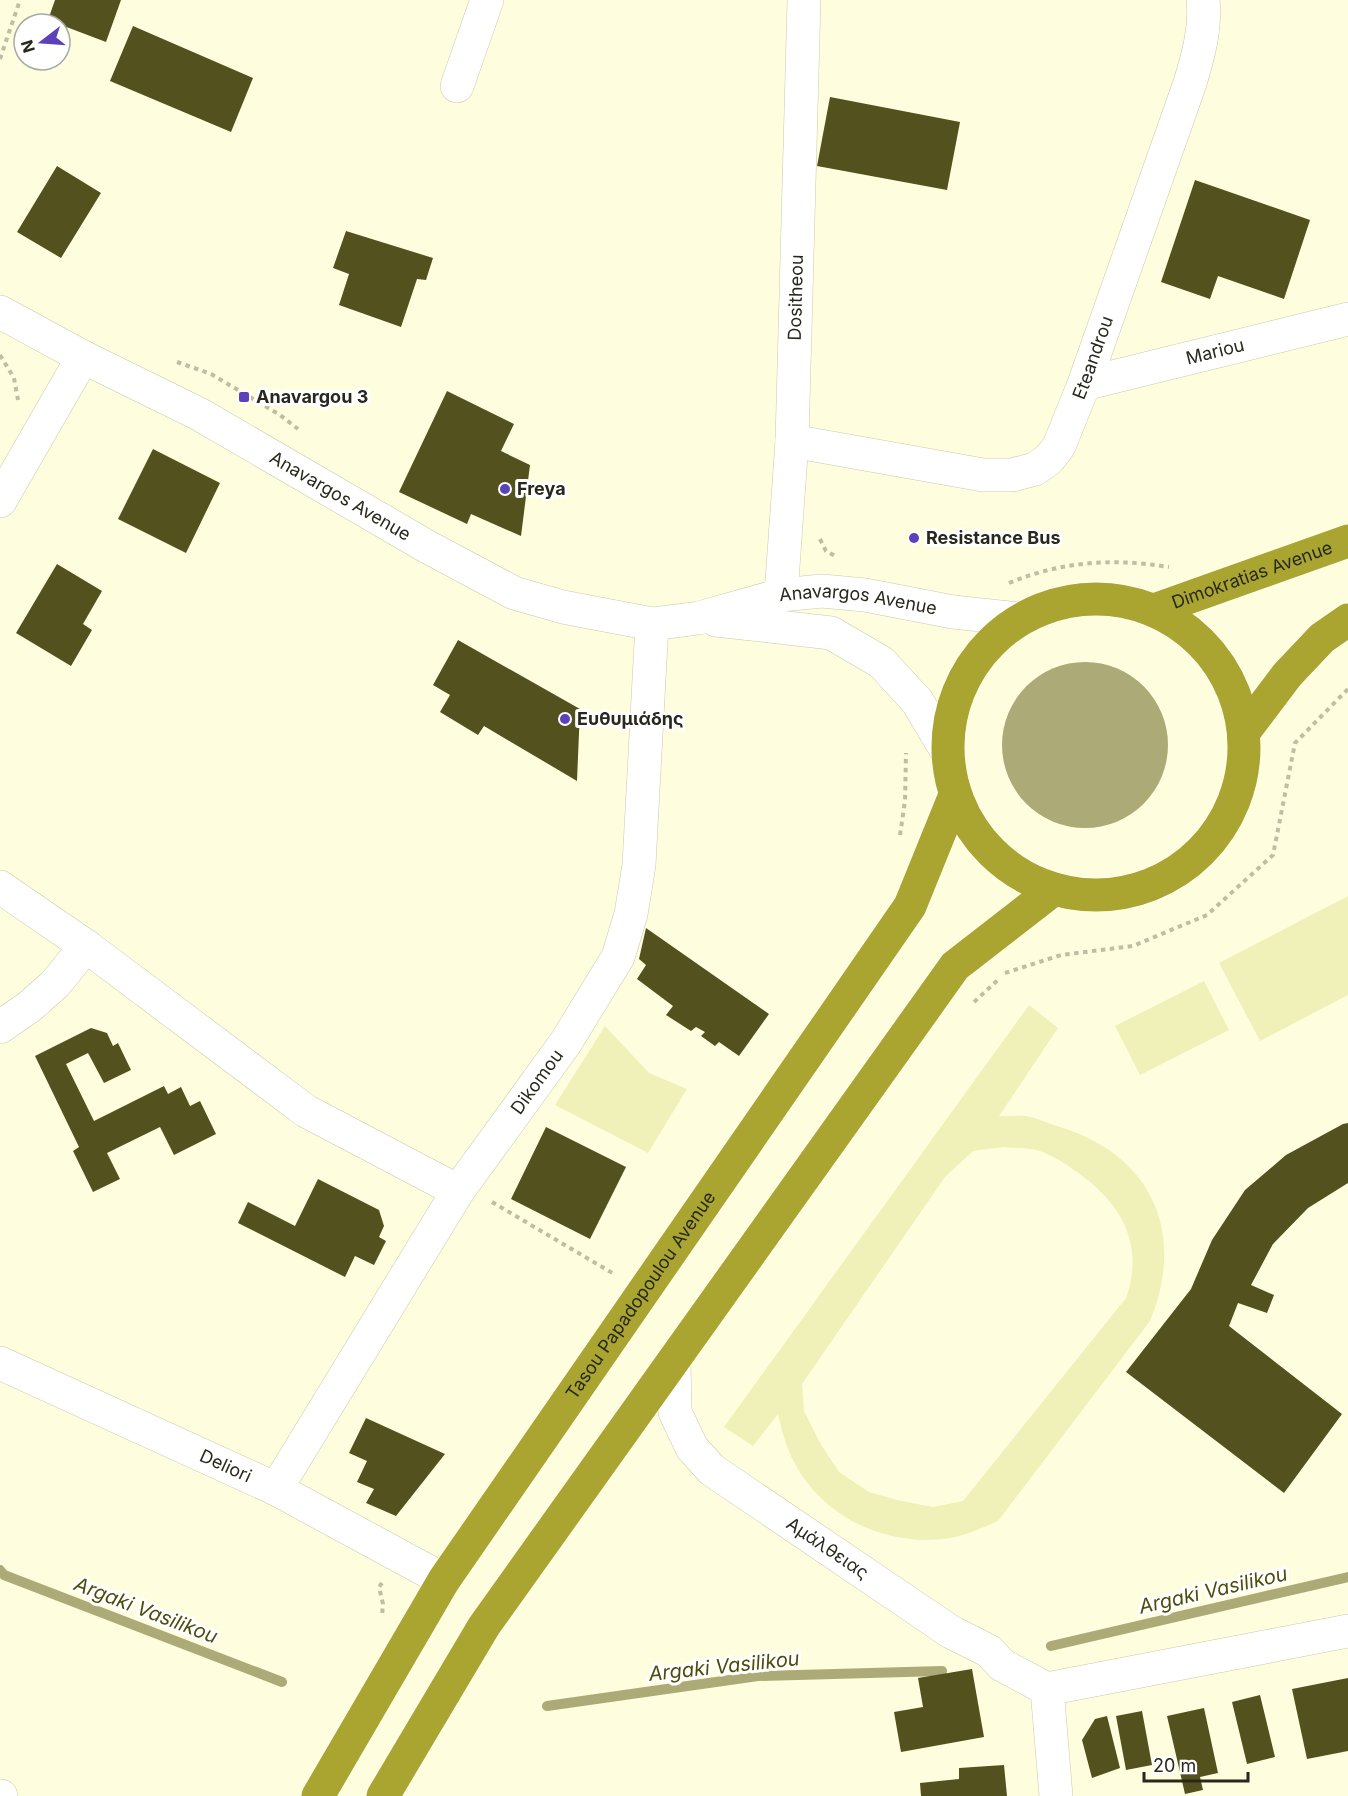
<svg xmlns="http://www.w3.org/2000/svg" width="1348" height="1796" font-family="Inter,sans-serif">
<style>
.green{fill:#f0f0b9;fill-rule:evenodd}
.water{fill:#acab77}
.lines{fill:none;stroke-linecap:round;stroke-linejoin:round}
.stream{stroke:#acab77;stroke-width:10}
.building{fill:#53511e}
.street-casing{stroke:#cac9ab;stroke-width:34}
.secondary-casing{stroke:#cac9ab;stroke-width:34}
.highway-casing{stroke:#fff;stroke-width:34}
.path{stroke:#bebea4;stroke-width:4;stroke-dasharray:4.5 4.5;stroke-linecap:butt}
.street{stroke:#fff;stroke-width:33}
.secondary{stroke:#fff;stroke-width:33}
.highway{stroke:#aaa531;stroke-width:33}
.poi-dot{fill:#5b42ba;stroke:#fff;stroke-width:2}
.labels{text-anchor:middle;stroke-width:6;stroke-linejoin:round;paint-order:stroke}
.street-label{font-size:18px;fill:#28281c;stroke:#fff}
.poi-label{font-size:18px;font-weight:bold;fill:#28281c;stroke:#fff;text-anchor:start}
.water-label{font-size:20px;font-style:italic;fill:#4e4c0b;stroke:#fff}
</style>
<rect width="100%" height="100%" fill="#fefede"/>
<path class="green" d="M 1348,896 L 1348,995 L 1260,1041 L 1219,963 Z
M 1204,981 L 1229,1030 L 1140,1075 L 1115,1026 Z
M 1029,1005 L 1058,1028 L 999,1116 C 1008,1117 1018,1115 1026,1116 C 1037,1118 1047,1123 1057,1126 C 1151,1154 1187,1231 1150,1321 L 998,1521 C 982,1528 967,1535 950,1538 C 888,1548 823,1518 794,1462 C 786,1447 782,1431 778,1414 L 753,1446 L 724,1427 ZM 1004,1147 C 1014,1148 1026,1148 1036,1150 C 1050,1153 1065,1164 1077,1172 C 1121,1203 1145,1244 1126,1298 L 963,1501 L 933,1507 L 897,1500 L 869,1492 L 839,1472 L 820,1443 L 804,1411 L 802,1384 L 945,1177 L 973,1151 Z
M 605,1026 L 649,1073 L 687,1089 L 648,1153 L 555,1105 Z"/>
<path class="water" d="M1002 745a83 83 0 1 1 166 0a83 83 0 1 1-166 0Z"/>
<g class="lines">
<path class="stream" d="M 0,1570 L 4,1575 L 282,1682
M 1051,1646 L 1348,1577
M 547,1706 L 758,1676 L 942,1671"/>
</g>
<path class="building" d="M 55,0 L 121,0 L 106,42 L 48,20 Z
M 133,26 L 253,78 L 231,132 L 110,81 Z
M 830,97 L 960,122 L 947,190 L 817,166 Z
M 57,166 L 101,193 L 61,258 L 17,232 Z
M 1195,180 L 1310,220 L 1284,299 L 1218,276 L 1210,299 L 1161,282 Z
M 346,231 L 433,258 L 426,280 L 417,279 L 401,327 L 339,305 L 349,274 L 333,268 Z
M 447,391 L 514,424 L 501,451 L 530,465 L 521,536 L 471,514 L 467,524 L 399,492 Z
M 153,449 L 220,483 L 186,553 L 118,519 Z
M 57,564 L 102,591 L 83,624 L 92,630 L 71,666 L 16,633 Z
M 458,640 L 580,709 L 577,781 L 484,726 L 478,735 L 440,712 L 450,695 L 433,685 Z
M 646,928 L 769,1014 L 739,1056 L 719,1042 L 715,1046 L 701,1036 L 705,1032 L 696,1027 L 691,1031 L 666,1015 L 673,1006 L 637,979 L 646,965 L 639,959 Z
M 91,1028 L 107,1033 L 113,1046 L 118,1043 L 131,1070 L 104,1083 L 88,1053 L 66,1064 L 94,1121 L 164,1086 L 168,1094 L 181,1087 L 190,1106 L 200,1101 L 216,1134 L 174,1155 L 160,1127 L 107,1153 L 120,1179 L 93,1192 L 73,1151 L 79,1147 L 35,1056 Z
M 1348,1123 L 1348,1183 L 1308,1208 L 1273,1244 L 1251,1285 L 1274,1295 L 1267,1313 L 1238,1303 L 1229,1326 L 1342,1414 L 1284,1493 L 1126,1372 L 1191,1289 L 1212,1240 L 1245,1190 L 1286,1155 L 1343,1124 Z
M 546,1127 L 626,1167 L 590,1239 L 511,1199 Z
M 318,1179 L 379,1210 L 384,1226 L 379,1237 L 386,1241 L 374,1265 L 355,1256 L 345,1277 L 238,1223 L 248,1202 L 295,1226 Z
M 366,1418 L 445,1454 L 396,1516 L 366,1503 L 374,1489 L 357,1482 L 367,1461 L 349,1453 Z
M 972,1669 L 984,1737 L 901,1752 L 894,1712 L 923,1707 L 918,1678 Z
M 1348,1678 L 1348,1751 L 1307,1759 L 1292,1689 Z
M 1260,1695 L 1275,1757 L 1247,1764 L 1232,1702 Z
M 1204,1708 L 1218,1773 L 1200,1777 L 1203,1790 L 1185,1794 L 1167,1716 Z
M 1142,1711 L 1152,1765 L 1126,1770 L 1116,1716 Z
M 1107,1716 L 1120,1768 L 1092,1778 L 1082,1740 L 1095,1719 Z
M 1004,1765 L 1007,1796 L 921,1796 L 920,1783 L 959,1779 L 959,1768 Z"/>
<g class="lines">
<defs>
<g id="street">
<path d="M 457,86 L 487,0"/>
<path id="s1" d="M 1084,384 L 1348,319"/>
<path id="s2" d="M 792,441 L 983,475 L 1012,475 L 1035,469 L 1049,459 L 1059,446 L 1084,384 L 1190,83 C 1198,56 1206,29 1203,0"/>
<path d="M 0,501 L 83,357"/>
<path id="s3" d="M 781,595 L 792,441 L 804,0"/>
<path d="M 0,887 L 86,946 L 306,1111 L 458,1191"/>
<path d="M 0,1027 L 29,1007 L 55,984 L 86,946"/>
<path id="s4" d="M 674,1360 L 675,1412 L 692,1448 L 712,1470 L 951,1632 L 989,1651 L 1002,1665 L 1047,1689 L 1348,1631"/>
<path id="s5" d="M 0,1363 L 276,1489 L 444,1580"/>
<path id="s6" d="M 276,1489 L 458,1191 L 566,1042 L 618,957 L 631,914 L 639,865 L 652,624"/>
<path d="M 1047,1689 L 1056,1796"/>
<path d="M 0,1796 L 1,1796"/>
</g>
<g id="secondary">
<path id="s7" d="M 0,312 L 83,357 L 199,414 L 426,546 L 514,593 L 563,607 L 652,624 L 699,618 L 781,595 L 822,591 L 865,595 L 953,612 L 1019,619"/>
<path d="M 716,620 L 831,633 L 881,662 L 917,701 L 948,753"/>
</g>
<g id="highway">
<circle cx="1096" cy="747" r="148"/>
<path id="s8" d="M 1154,610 L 1348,541"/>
<path d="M 1244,732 L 1287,675 L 1322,638 L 1348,620"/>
<path id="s9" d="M 318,1796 L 444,1580 L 910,906 L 955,795"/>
<path d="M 383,1796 L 484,1626 L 955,966 L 1053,890"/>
</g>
</defs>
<use href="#street" class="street-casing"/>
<use href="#secondary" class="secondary-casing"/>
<use href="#highway" class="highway-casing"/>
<path class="path" d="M 0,59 L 20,0
M 0,355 L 14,378 L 18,400
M 177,362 L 211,374 L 280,415 L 298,429
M 820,539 L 826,551 L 837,557
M 1009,583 C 1062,561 1114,558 1169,567
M 900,835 L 905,801 L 906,753
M 1005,973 L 1061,955 L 1133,946 L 1207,915 L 1273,855 L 1295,743 L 1348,689
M 974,1002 L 1000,978
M 492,1202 L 614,1274
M 382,1583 L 379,1587 L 383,1604 L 382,1616"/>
<use href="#street" class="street"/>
<use href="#secondary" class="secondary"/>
<use href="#highway" class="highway"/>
</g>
<g class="poi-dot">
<rect x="238" y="391" width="12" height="12" rx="3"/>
<circle cx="505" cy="489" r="6"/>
<circle cx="914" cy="538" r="6"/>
<circle cx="565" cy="719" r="6"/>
</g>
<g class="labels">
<g class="street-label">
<text dy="6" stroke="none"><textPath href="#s3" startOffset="298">Dositheou</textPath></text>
<text dy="6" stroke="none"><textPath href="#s1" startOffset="135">Mariou</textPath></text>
<text dy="6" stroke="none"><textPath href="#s2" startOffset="375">Eteandrou</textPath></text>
<text dy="6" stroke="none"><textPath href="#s7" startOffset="387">Anavargos Avenue</textPath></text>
<text dy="6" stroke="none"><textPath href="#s8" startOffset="104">Dimokratias Avenue</textPath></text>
<text dy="6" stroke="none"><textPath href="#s7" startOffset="938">Anavargos Avenue</textPath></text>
<text dy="6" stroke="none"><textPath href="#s6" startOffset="484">Dikomou</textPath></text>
<text dy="6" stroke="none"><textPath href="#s9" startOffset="596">Tasou Papadopoulou Avenue</textPath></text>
<text dy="6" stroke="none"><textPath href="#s5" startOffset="248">Deliori</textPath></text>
<text dy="6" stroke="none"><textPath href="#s4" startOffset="261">Αμάλθειας</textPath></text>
</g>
<g class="poi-label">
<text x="256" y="403">Anavargou 3</text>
<text x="517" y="495">Freya</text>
<text x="926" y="544">Resistance Bus</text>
<text x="577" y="725">Ευθυμιάδης</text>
</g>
<g class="water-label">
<text transform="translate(1213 1590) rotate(-13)" y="7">Argaki Vasilikou</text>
<text transform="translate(146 1610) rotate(21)" y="7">Argaki Vasilikou</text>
<text transform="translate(724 1666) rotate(-6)" y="7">Argaki Vasilikou</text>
</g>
</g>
<g transform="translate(42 42) rotate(253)"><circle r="28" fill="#ffffff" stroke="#a9a9a4" stroke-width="1.5"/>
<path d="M0-4.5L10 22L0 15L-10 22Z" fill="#5b42ba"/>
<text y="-9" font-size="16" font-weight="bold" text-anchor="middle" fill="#28281c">N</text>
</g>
<path d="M1144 1772v9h104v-9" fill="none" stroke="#28281c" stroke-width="3"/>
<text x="1153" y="1772" font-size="18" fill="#28281c" stroke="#ffffff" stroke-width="4.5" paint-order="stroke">20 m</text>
</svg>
